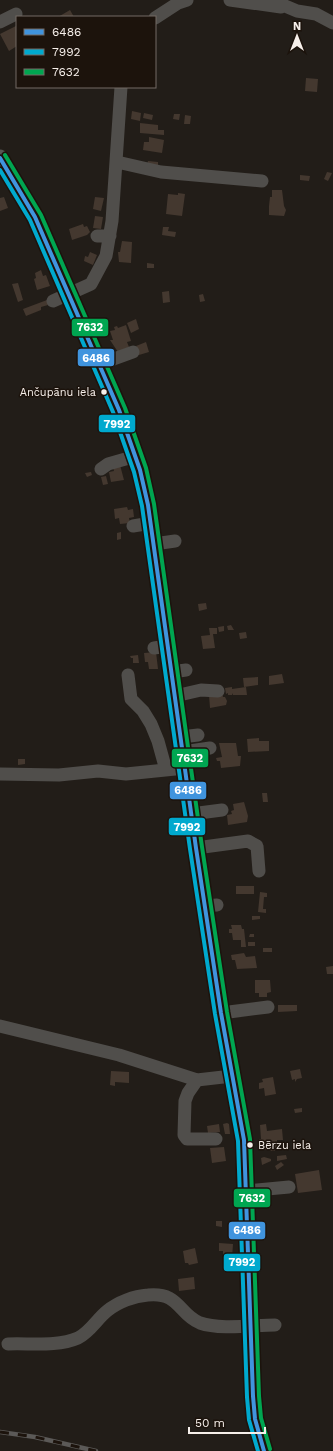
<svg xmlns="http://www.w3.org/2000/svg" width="333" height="1451" font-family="'Work Sans',sans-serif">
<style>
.building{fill:#44382f}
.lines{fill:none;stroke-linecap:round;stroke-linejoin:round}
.minor{stroke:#504e4b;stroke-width:13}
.major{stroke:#575653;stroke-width:17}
.rail-casing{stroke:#5b5957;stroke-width:4.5}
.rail{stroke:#1c130c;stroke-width:3;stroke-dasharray:9;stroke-linecap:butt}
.bus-1-casing{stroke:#1c130c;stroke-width:7}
.bus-2-casing{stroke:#1c130c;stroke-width:7}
.bus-3-casing{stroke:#1c130c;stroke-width:7}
.bus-1{stroke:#4094de;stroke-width:4}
.bus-2{stroke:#00a9ce;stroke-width:4}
.bus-3{stroke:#00a651;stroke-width:4}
.bus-dot{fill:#f6efea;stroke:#1c130c;stroke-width:1.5}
.labels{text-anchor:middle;stroke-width:3;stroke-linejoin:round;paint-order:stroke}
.bus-label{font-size:11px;fill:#f6efea;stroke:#1c130c;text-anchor:end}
.line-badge{stroke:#1c130c;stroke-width:1.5}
.badge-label{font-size:11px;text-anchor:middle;font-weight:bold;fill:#fff}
</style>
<rect width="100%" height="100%" fill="#221d18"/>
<path class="building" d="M 70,10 L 74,17 L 58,17 Z
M 16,26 L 17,46 L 9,51 L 0,34 Z
M 306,78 L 318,79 L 317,92 L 305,91 Z
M 132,111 L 141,113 L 140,121 L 131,119 Z
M 144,113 L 153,115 L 152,120 L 143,118 Z
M 174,114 L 180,114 L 179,120 L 173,119 Z
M 185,115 L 191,116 L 190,124 L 184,124 Z
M 140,123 L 158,125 L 158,130 L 164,130 L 164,135 L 140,133 Z
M 149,137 L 164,140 L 162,153 L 143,150 L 144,142 L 149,142 Z
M 148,161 L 158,162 L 158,167 L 147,165 Z
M 327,172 L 332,173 L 328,181 L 324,179 Z
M 300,175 L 310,176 L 309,181 L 300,180 Z
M 272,190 L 282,190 L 284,206 L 286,210 L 284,216 L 269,215 L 269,206 L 270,197 L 272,197 Z
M 178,193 L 185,194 L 182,216 L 166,214 L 168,194 L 178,195 Z
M 4,197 L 8,208 L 0,211 L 0,198 Z
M 95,197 L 104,198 L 101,211 L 93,209 Z
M 95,216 L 103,217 L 101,229 L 93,228 Z
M 83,224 L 84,227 L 87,226 L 90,232 L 87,235 L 72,240 L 69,229 Z
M 163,227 L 169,227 L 168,231 L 176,232 L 175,237 L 162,235 Z
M 122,241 L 132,242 L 131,263 L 119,262 L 118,252 L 120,252 Z
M 90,252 L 97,255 L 93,265 L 84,261 L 85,256 L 88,257 Z
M 147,263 L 154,264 L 154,268 L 147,268 Z
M 41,270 L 43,276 L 46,275 L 50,286 L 37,290 L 34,279 L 36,278 L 35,273 Z
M 18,283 L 23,300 L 18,302 L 12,284 Z
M 169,291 L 170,302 L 163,303 L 162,292 Z
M 203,294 L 205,301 L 200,302 L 199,295 Z
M 47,300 L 48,305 L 41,307 L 41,310 L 26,316 L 23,309 Z
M 136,319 L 139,329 L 131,333 L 127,323 Z
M 126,325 L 131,341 L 127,342 L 129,347 L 118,352 L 110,340 L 113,340 L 110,331 L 115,330 L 114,327 L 117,326 L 118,328 Z
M 146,342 L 149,352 L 139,355 L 136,346 Z
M 120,465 L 124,480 L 111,482 L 109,472 L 114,471 L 113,467 Z
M 91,472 L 92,475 L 87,477 L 85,473 Z
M 106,476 L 108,484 L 103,485 L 101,477 Z
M 127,507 L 128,510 L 133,509 L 134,517 L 129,518 L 130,523 L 120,524 L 119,518 L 115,519 L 114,509 Z
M 121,532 L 121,539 L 117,540 L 117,533 Z
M 206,603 L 207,609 L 199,611 L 198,604 Z
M 231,625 L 234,630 L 228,630 L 227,626 Z
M 224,626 L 224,631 L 219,632 L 218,627 Z
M 209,628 L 217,628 L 217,634 L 213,634 L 215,648 L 203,649 L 201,636 L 210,635 Z
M 246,632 L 247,638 L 240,639 L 239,633 Z
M 156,652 L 158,669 L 149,669 L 148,662 L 145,662 L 144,653 Z
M 138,655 L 139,663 L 133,663 L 133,658 L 131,658 L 130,656 Z
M 282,674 L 284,683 L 269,685 L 269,676 Z
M 258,677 L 258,685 L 244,687 L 243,678 Z
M 232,687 L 232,689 L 246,687 L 247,695 L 233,695 L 232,693 L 232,695 L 228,695 L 228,693 L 226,694 L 225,688 Z
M 222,693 L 223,697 L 225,697 L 227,701 L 226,705 L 210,708 L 209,695 Z
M 259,738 L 259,741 L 269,741 L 269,751 L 248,752 L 247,739 Z
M 219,743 L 236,743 L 238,756 L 241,756 L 240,766 L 221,768 L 220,761 L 217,761 L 216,758 L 222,757 Z
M 18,759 L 25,759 L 25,764 L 18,765 Z
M 262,793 L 267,793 L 268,802 L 263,802 Z
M 244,802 L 248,816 L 247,822 L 228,825 L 227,815 L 232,814 L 231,811 L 234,810 L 233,804 Z
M 236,886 L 254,886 L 254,894 L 236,894 Z
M 260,892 L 267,893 L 267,897 L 264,897 L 263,909 L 266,909 L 266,913 L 258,912 Z
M 252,916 L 260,916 L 260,919 L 252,920 Z
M 231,925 L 241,925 L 242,929 L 244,929 L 246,947 L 241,947 L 241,940 L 233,940 L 232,933 L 229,933 L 229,929 L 232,929 Z
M 250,934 L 254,934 L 254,937 L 249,937 Z
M 248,942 L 255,942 L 255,946 L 248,946 Z
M 263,948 L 272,948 L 272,952 L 263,952 Z
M 244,953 L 246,957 L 255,956 L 257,968 L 237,969 L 235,960 L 232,960 L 231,955 Z
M 333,966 L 333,974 L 327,974 L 326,967 Z
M 255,980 L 270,980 L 271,992 L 267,993 L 267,997 L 259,997 L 259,993 L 255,993 Z
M 278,1005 L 297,1005 L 297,1011 L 278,1012 Z
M 300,1069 L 302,1078 L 297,1079 L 295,1082 L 295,1079 L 292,1080 L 290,1071 Z
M 111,1071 L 129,1072 L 129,1083 L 115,1082 L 115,1086 L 110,1085 Z
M 273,1077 L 276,1094 L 265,1096 L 264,1088 L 259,1089 L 259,1083 L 263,1082 L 262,1079 Z
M 302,1108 L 302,1112 L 295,1113 L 294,1109 Z
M 227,1123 L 229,1124 L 230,1134 L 225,1134 L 223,1124 Z
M 219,1124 L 220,1132 L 208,1133 L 207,1126 Z
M 266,1124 L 267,1131 L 282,1129 L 283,1140 L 277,1140 L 277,1148 L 274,1148 L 275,1151 L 271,1151 L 270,1149 L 262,1150 L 259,1139 L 261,1139 L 260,1125 Z
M 224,1147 L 226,1161 L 212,1163 L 210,1148 Z
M 286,1155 L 287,1159 L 277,1161 L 277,1156 Z
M 264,1157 L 271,1159 L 271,1161 L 262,1165 L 261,1158 Z
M 281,1162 L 284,1165 L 277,1170 L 275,1166 Z
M 319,1170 L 322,1190 L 298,1193 L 295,1174 Z
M 216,1221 L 222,1221 L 222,1227 L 216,1226 Z
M 219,1243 L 233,1244 L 232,1258 L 223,1257 L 223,1251 L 219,1251 Z
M 195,1248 L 198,1263 L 189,1265 L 188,1263 L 185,1263 L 183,1251 Z
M 194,1277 L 195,1289 L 179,1291 L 178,1279 Z"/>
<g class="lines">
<path class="minor" d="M 230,0 L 281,7
M 271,0 L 297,11 L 316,14 L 333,23
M 155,18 L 178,3 L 187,0
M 0,22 L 16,14
M 117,162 L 161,172 L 262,181
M 97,236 L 110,236
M 53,301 L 91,284 L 106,256 L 112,221 L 121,87
M 100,364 L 133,352
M 101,469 L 108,464 L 136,456
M 133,526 L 151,523
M 154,544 L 175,541
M 154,648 L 168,646
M 172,672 L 186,670
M 128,675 L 131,699 L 143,711 L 151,724 L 158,741 L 166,770
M 175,696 L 201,690 L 218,691
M 181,737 L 198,735
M 183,752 L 210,748
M 0,774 L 59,775 L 98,771 L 126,774 L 185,768
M 191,814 L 222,810
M 196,848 L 248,841 L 257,846 L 259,871
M 205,906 L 217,905
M 221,1013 L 268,1007
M 0,1026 L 119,1055 L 197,1080 L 232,1076
M 197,1080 L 188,1093 L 185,1101 L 184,1135 L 187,1139 L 216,1139
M 246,1191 L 289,1187
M 8,1344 C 30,1343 57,1347 78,1338 C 90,1332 97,1319 107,1311 C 118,1302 134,1296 148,1295 C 180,1292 178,1314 200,1323 C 220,1330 254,1325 275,1325"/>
<path class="major" d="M 0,158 L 35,217 L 119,410 L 140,470 L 148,505 L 196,848 L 221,1013 L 244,1140 L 253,1396 L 255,1419 L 264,1451"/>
<defs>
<path id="rail" d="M 0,1432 L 35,1437 L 96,1451"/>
</defs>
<use href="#rail" class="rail-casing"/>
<use href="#rail" class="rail"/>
<defs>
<path id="bus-1" d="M 0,158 L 35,217 L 119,410 L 140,470 L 148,505 L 196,848 L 221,1013 L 244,1140 L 253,1396 L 255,1419 L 264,1451"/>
<path id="bus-2" d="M 0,170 L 30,220 L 113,412 L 134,472 L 142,506 L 190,849 L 215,1014 L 238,1141 L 247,1397 L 249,1420 L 258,1451"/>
<path id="bus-3" d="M 5,155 L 41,215 L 125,408 L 146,468 L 154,504 L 202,847 L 227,1012 L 250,1139 L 259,1396 L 261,1418 L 270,1449"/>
</defs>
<use href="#bus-1" class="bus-1-casing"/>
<use href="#bus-2" class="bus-2-casing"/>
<use href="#bus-3" class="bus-3-casing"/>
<use href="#bus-1" class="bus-1"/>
<use href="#bus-2" class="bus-2"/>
<use href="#bus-3" class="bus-3"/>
</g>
<g class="bus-dot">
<circle cx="104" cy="392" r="3.5"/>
<circle cx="250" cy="1145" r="3.5"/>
</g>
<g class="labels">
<g class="bus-label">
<text x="96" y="396">Ančupānu iela</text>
<text x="258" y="1149" text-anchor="start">Bērzu iela</text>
</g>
</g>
<g class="line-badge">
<rect x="71" y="318" width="38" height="19" rx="4" fill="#00a651"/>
<rect x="77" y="348" width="38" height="19" rx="4" fill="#4094de"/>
<rect x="98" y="414" width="38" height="19" rx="4" fill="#00a9ce"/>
<rect x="171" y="748" width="38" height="20" rx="4" fill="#00a651"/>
<rect x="169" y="781" width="38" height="19" rx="4" fill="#4094de"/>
<rect x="168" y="817" width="38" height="19" rx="4" fill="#00a9ce"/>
<rect x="233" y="1188" width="38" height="20" rx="4" fill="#00a651"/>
<rect x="228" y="1221" width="38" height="19" rx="4" fill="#4094de"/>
<rect x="223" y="1253" width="38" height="19" rx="4" fill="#00a9ce"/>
</g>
<g class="badge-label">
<text x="90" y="331">7632</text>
<text x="96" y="362">6486</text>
<text x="117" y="428">7992</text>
<text x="190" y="762">7632</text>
<text x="188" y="794">6486</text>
<text x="187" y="831">7992</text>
<text x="252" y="1202">7632</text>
<text x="247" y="1234">6486</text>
<text x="242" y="1266">7992</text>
</g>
<rect x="16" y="16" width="140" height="72" fill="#1c130c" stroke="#736b65"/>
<rect x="24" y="29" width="20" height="6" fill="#4094de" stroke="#736b65"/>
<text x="52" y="36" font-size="12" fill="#f6efea">6486</text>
<rect x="24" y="49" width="20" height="6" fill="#00a9ce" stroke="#736b65"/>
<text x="52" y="56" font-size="12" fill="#f6efea">7992</text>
<rect x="24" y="69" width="20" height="6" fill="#00a651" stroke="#736b65"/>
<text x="52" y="76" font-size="12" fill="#f6efea">7632</text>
<g transform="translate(297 36)" stroke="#1c130c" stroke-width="3" paint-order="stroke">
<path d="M0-3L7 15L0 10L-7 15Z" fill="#f6efea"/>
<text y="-6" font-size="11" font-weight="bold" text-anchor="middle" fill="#f6efea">N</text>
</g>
<path d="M189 1427v6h76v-6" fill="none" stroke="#f6efea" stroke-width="2"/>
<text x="195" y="1427" font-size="12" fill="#f6efea" stroke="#1c130c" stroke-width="3" paint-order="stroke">50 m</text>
</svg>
